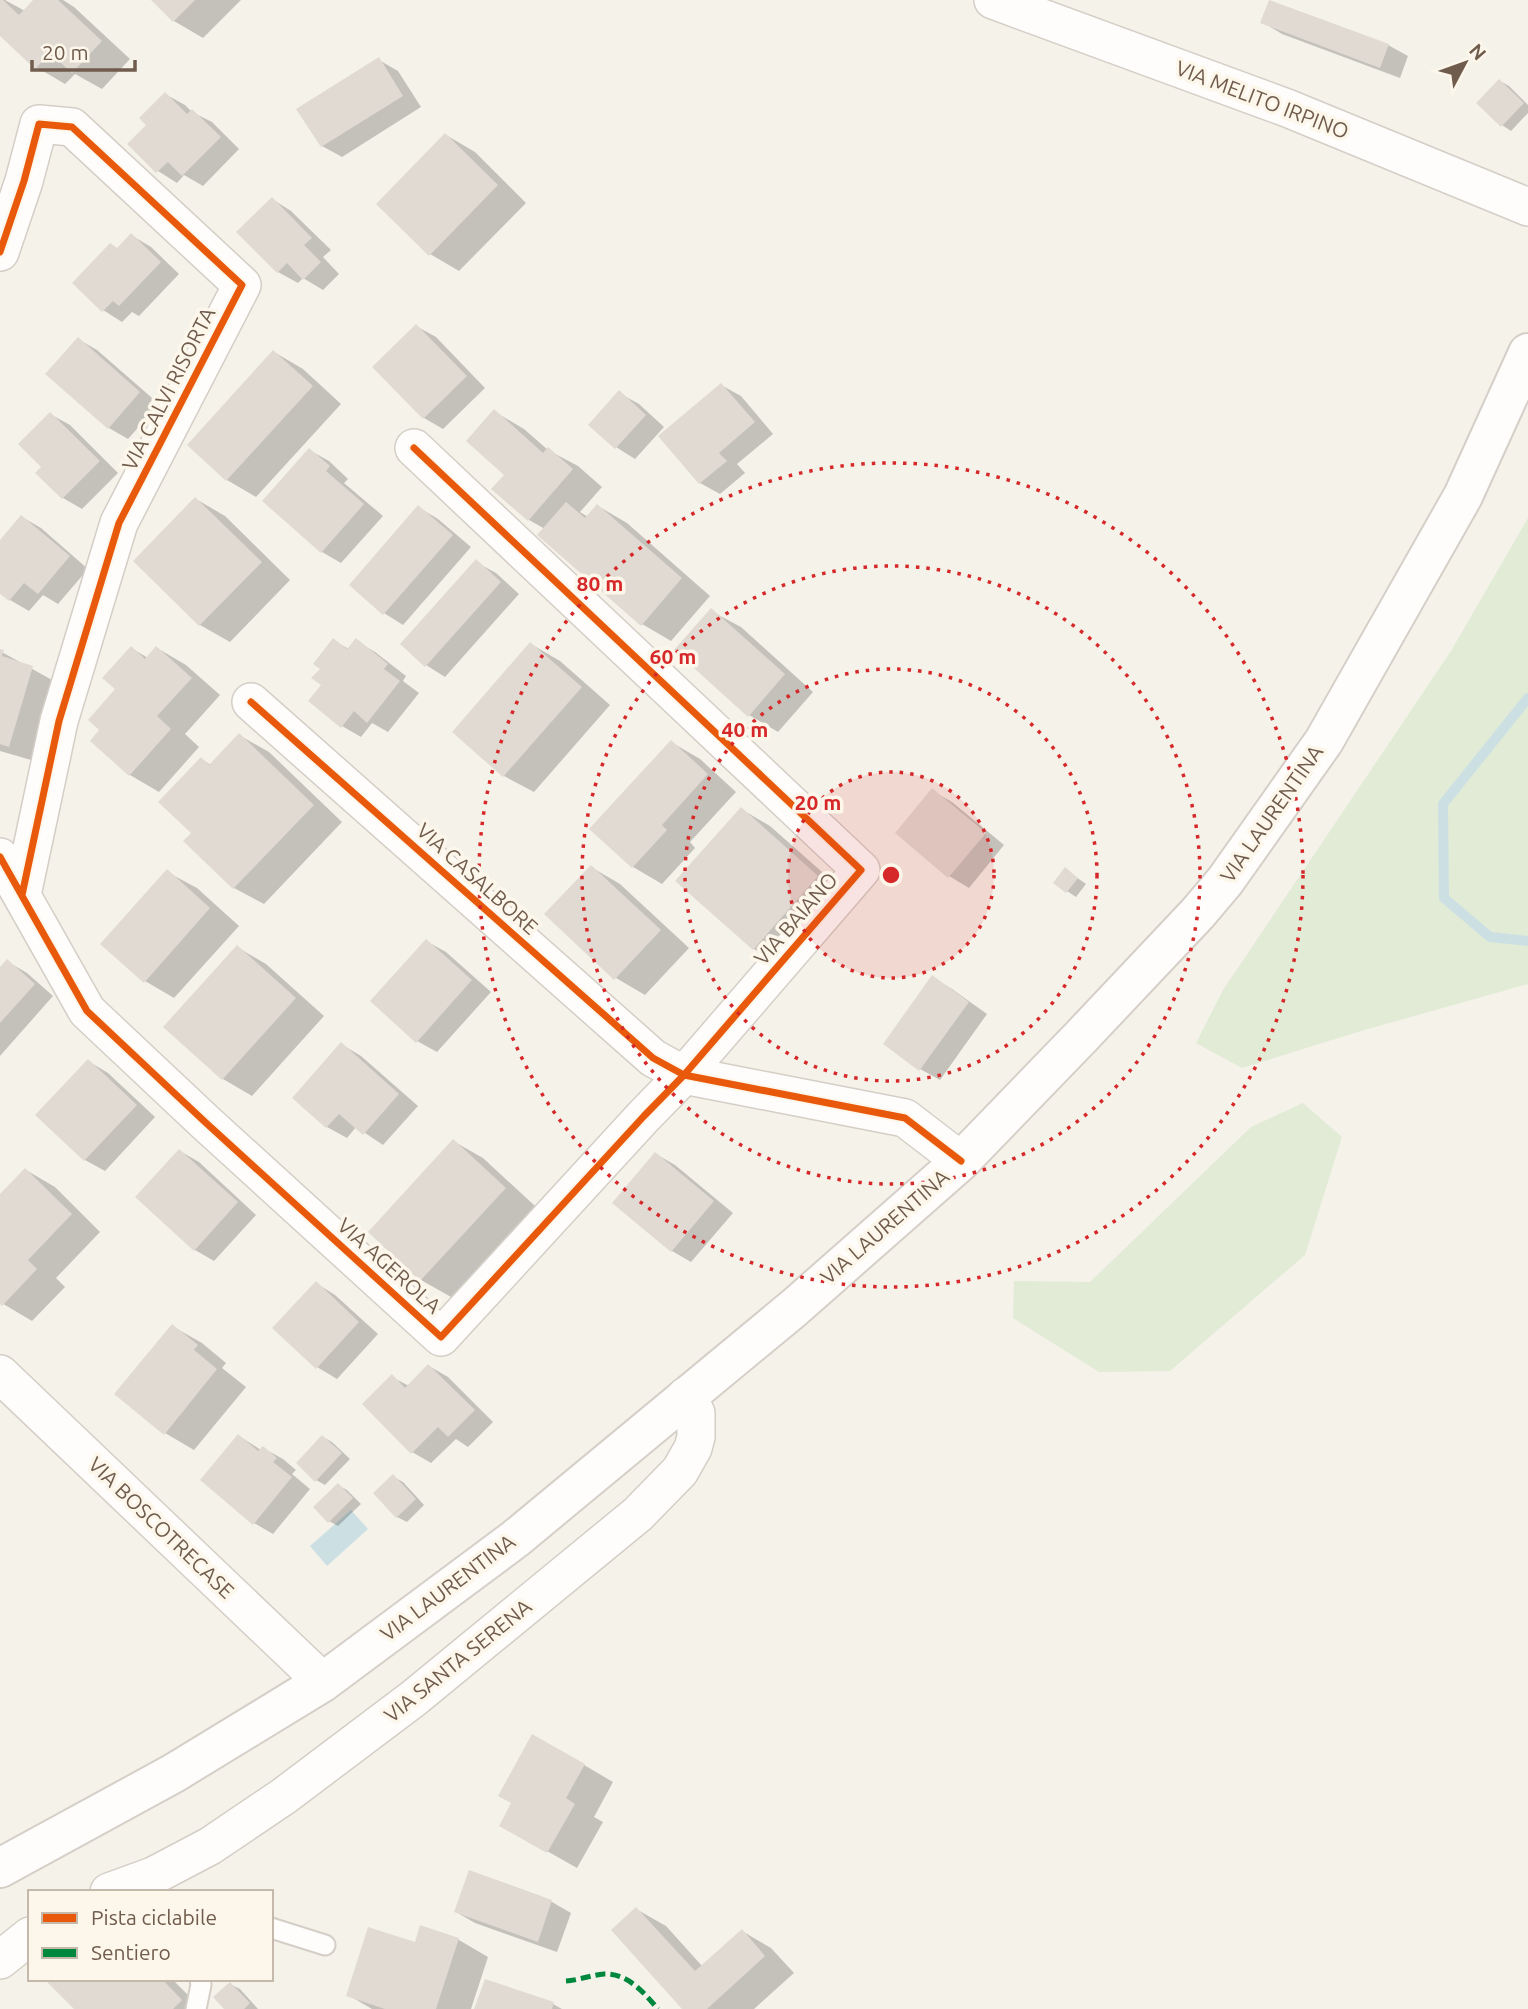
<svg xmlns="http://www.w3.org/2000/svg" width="1528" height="2009" font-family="Ubuntu,sans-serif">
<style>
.green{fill:#e1ebd6}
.water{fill:#cce0e4}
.shadow{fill:#0003}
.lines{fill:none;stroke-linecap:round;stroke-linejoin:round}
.stream{stroke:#cce0e4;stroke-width:10}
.building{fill:#e1dad2}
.service-casing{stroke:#d4cec6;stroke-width:23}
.minor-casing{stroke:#d4cec6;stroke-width:40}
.secondary-casing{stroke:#d5cfc8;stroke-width:42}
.service{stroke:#fefdfc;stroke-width:19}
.minor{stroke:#fefdfc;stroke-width:37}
.secondary{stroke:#fefdfc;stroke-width:38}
.quiet{stroke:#00873e;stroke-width:5;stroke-dasharray:10 5;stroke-linecap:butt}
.cycleway-casing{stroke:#fdf7eb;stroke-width:11}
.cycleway{stroke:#e8590c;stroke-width:7}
.ring{fill:none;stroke:#d62828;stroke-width:3.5;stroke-dasharray:3.5 7}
.labels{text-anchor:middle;stroke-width:7;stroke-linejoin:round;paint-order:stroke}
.street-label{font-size:21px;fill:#705c4d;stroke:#fdf7eb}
.centre{fill:#d62828;stroke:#fdf7eb;stroke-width:3.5}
.ring-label{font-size:21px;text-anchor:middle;font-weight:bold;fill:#d62828;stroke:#fdf7eb;stroke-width:7;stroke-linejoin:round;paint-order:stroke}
</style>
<rect width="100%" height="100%" fill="#f5f2ea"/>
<path class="green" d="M 1528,518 L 1528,984 L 1361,1031 L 1242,1068 L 1196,1043 L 1223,990 L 1451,651 Z
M 1303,1103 L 1342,1137 L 1305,1255 L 1170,1371 L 1099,1372 L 1013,1318 L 1014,1281 L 1090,1282 L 1251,1127 Z"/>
<path class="water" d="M 351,1510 L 368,1529 L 327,1566 L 310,1546 Z"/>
<path class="shadow" d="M 0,0 L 5,0 L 25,11 L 35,0 L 63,0 L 74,7 L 130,59 L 102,89 L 75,74 L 65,84 L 36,67 L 0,34 Z
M 153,0 L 241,0 L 203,38 L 174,21 Z
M 1262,22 L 1388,45 L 1408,56 L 1400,78 L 1282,34 Z
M 379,60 L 398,71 L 421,107 L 342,157 L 322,146 Z
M 1500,81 L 1509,86 L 1528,105 L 1528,113 L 1511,131 L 1502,125 Z
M 165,94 L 185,105 L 192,112 L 212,122 L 239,149 L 203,186 L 184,175 L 177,183 L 158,171 L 148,125 Z
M 446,135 L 475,152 L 526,203 L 459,271 L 430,254 Z
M 272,199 L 291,211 L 331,250 L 323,257 L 339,274 L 323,290 L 303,278 L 298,283 L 278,272 Z
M 131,235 L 151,247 L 179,274 L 139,316 L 132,312 L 122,322 L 103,310 L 118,249 Z
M 416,326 L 436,337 L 485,388 L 443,429 L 424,418 Z
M 78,339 L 97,350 L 159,404 L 128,439 L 109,428 Z
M 274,352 L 303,369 L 341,404 L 256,497 L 227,480 Z
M 721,385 L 741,396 L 773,434 L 737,464 L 745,473 L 720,494 L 700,483 Z
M 619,393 L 639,404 L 664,427 L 635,459 L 616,447 Z
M 495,412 L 524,429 L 548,450 L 578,466 L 602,487 L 580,512 L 588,517 L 598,506 L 627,523 L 710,596 L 671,641 L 642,624 L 545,529 L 529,520 L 507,475 Z
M 50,414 L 70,425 L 118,473 L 82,509 L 63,498 Z
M 309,450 L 329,461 L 348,479 L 344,483 L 383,516 L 341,563 L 322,552 Z
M 196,499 L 225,516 L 290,580 L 230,642 L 200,625 Z
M 418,507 L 438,519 L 471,547 L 403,625 L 384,613 Z
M 22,517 L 41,528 L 88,569 L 58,604 L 43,595 L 29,611 L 10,600 L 0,592 L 0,542 Z
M 476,562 L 496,573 L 519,594 L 445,677 L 426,665 Z
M 711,611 L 741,627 L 813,692 L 778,732 L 749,715 Z
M 334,641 L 349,649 L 356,641 L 375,652 L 406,676 L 403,681 L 419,693 L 388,732 L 372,723 L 361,737 L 342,726 L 323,685 L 322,668 Z
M 531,644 L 560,661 L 610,705 L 534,792 L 504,776 L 454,732 Z
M 131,648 L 148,658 L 157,648 L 186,665 L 220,695 L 185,734 L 199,747 L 159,792 L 130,775 L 102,730 Z
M 0,651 L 61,685 L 38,762 L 0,751 Z
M 239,735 L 269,752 L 342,822 L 264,904 L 234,888 L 186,841 L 193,833 L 201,759 L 211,765 Z
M 671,742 L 700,759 L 736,792 L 690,842 L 695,848 L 662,884 L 633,867 Z
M 933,791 L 952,802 L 1004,845 L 969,888 L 949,876 Z
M 741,809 L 770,826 L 847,894 L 784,966 L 754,949 L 678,881 Z
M 591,867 L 620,884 L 689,948 L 645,995 L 616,978 L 547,914 Z
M 1066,870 L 1086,884 L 1076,897 L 1067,891 Z
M 167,872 L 197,888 L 239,926 L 174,998 L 145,981 Z
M 426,941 L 446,952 L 491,992 L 437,1052 L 417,1041 Z
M 237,947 L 266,964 L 324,1016 L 252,1096 L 223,1079 Z
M 8,962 L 27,973 L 53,996 L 0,1056 L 0,970 Z
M 933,978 L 952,989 L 987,1014 L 940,1080 L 920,1069 Z
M 341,1044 L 361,1056 L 418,1106 L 383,1145 L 356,1127 L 347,1138 L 327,1127 L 294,1098 Z
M 88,1061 L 108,1073 L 155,1117 L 105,1171 L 85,1160 L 37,1115 Z
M 453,1141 L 483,1158 L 535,1206 L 451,1297 L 421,1280 L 370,1232 Z
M 180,1151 L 199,1162 L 256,1215 L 214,1261 L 195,1250 Z
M 656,1154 L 675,1165 L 733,1213 L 691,1262 L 672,1251 L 615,1203 Z
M 26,1170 L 55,1187 L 100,1232 L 56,1278 L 65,1287 L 32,1321 L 0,1302 L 0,1196 Z
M 316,1283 L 335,1295 L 378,1334 L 337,1379 L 317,1367 Z
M 172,1326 L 202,1343 L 226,1363 L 222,1368 L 246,1387 L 194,1450 L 165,1433 Z
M 429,1366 L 448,1377 L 493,1422 L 468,1447 L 456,1439 L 431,1463 L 412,1452 L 392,1377 L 409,1386 Z
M 239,1436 L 261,1450 L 263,1448 L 283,1459 L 296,1470 L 292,1474 L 310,1489 L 273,1534 L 254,1523 Z
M 323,1437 L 332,1442 L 350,1459 L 325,1485 L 316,1480 Z
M 394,1477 L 403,1482 L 424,1505 L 407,1522 L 397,1517 Z
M 338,1485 L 347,1490 L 361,1504 L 338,1526 L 329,1521 Z
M 584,1765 L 613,1782 L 594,1817 L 603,1822 L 577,1868 L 501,1825 Z
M 470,1872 L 552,1902 L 571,1913 L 557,1952 L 475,1923 L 456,1912 Z
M 636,1909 L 666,1926 L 703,1967 L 742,1931 L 771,1948 L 794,1973 L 754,2009 L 685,2009 Z
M 421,1927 L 459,1940 L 488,1957 L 471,2009 L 372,2009 L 348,1995 L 416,1944 Z
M 46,1979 L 172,1979 L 202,2009 L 76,2009 Z
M 230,1984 L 240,1989 L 258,2009 L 226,2009 Z
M 553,2004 L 562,2009 L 476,2009 Z"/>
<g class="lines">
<path class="stream" d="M 1528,698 L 1443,804 L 1444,898 L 1490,937 L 1528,941"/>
</g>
<path class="building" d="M 0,0 L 3,0 L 19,15 L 33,0 L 58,0 L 102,41 L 72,73 L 50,53 L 35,69 L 0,36 Z
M 151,0 L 195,0 L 173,22 Z
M 1269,0 L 1389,44 L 1380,68 L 1260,23 Z
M 379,57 L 403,96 L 321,147 L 296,109 Z
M 1499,79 L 1524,103 L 1501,127 L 1476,103 Z
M 165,92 L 187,114 L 192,109 L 221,137 L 182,176 L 168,162 L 156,173 L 127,144 L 146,125 L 139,118 Z
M 445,133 L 498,185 L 429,256 L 376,204 Z
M 272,197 L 312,238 L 304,245 L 321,262 L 303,280 L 287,263 L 277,273 L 236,232 Z
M 131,233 L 161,262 L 119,306 L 113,301 L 102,312 L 72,283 L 110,243 L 117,248 Z
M 416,324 L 467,376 L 423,419 L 372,367 Z
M 78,337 L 140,392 L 108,429 L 45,374 Z
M 273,350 L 313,386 L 226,481 L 187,445 Z
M 721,383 L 755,422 L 719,453 L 727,461 L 699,484 L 658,436 Z
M 619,390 L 646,415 L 615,449 L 588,425 Z
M 494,409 L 543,453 L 548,447 L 573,469 L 528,521 L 491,489 L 504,475 L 466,441 Z
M 50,412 L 100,461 L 62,499 L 35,473 L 41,467 L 18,444 Z
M 309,448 L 330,466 L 326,471 L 364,504 L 321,553 L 262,501 Z
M 195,497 L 262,562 L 199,626 L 133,561 Z
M 566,502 L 585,518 L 597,504 L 682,578 L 641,626 L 537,535 Z
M 418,505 L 453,535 L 383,615 L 349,585 Z
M 21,515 L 70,556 L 38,594 L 24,583 L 9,601 L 0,594 L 0,540 Z
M 476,559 L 501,582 L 425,667 L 400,644 Z
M 711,608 L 785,674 L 748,717 L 674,650 Z
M 333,638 L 347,649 L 356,638 L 388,664 L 384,669 L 400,681 L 367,723 L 354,711 L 341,728 L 308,701 L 321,685 L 311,678 L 320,669 L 313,664 Z
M 530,642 L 582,687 L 503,777 L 452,732 Z
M 131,646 L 145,659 L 156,646 L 192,678 L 157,716 L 171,729 L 129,776 L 90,741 L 99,730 L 88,720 L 115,689 L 102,678 Z
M 0,649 L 4,650 L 2,656 L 33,666 L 9,747 L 0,744 Z
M 239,733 L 314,805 L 233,889 L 183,841 L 191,833 L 158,802 L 201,757 L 209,765 Z
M 671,740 L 708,774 L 662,825 L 667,830 L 632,868 L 589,829 Z
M 932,788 L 986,833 L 948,878 L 895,833 Z
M 741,807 L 818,876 L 753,950 L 675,881 Z
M 591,865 L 661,930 L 614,980 L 544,914 Z
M 1065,867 L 1078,878 L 1066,893 L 1053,883 Z
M 167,869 L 210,908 L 144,983 L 100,944 Z
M 426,939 L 472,980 L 416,1043 L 370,1001 Z
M 237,945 L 296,998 L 222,1080 L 163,1027 Z
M 7,959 L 35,984 L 0,1023 L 0,967 Z
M 932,975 L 969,1002 L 919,1071 L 883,1044 Z
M 341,1042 L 399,1094 L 363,1135 L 339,1114 L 326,1128 L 292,1098 Z
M 88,1059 L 137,1105 L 84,1161 L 35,1115 Z
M 453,1139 L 506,1188 L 420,1281 L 368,1232 Z
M 179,1149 L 238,1202 L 194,1251 L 135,1197 Z
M 655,1152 L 714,1201 L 671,1252 L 612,1203 Z
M 25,1168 L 72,1214 L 28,1260 L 37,1269 L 2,1306 L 0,1304 L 0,1194 Z
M 316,1281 L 359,1322 L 316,1369 L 272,1328 Z
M 172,1324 L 198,1345 L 194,1350 L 217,1369 L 164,1435 L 114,1394 Z
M 428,1364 L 475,1410 L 448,1437 L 438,1427 L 411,1454 L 362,1404 L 392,1374 L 405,1388 Z
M 238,1434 L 258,1451 L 263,1446 L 277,1458 L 273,1462 L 292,1477 L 253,1525 L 200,1480 Z
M 322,1435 L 342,1453 L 315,1482 L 296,1463 Z
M 393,1474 L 416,1499 L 396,1518 L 373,1493 Z
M 338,1483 L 353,1498 L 328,1523 L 313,1507 Z
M 532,1734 L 585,1764 L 566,1798 L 575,1804 L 547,1853 L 499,1826 L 511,1803 L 498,1796 Z
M 469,1870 L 552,1900 L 538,1942 L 454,1912 Z
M 636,1907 L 695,1971 L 742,1929 L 765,1956 L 707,2009 L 682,2009 L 611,1930 Z
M 420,1925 L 459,1938 L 436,2009 L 385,2009 L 346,1996 L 368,1927 L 415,1942 Z
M 44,1979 L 162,1979 L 182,2000 L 173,2009 L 74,2009 Z
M 485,1979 L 554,2002 L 552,2009 L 474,2009 Z
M 230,1982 L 250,2003 L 244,2009 L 224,2009 L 213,1997 Z"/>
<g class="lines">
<defs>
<path id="service" d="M 271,1928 L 325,1945
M 196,2009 L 201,1985 L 200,1979"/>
<path id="minor" d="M 993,0 L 1287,108 L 1528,207
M 0,252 L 24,181 L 39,124 L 72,127 L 242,285 L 119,523 L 59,721 L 22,895
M 251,702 L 653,1058 L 684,1075 L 861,870 L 414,448
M 0,857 L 87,1011 L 205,1122 L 441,1337 L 644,1116 L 684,1075 L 905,1118 L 961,1161
M 0,1374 L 323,1682
M 109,1892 L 153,1876 L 210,1846 L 284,1796 L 414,1698 L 638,1514 L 680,1471 L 693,1448 L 696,1437 L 696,1413 L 686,1396
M 0,1960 L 30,1936"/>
<path id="secondary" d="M 0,1868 L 174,1773 L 323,1682 L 515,1539 L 794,1308 L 961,1161 L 1080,1038 L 1198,913 L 1225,881 L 1324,741 L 1463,496 L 1528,353"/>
</defs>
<use href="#service" class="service-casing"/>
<use href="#minor" class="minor-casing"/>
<use href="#secondary" class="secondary-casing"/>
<use href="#service" class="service"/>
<use href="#minor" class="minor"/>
<use href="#secondary" class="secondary"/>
<path class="quiet" d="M 566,1981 C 579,1980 592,1975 604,1974 C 628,1973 644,1993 658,2009"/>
<defs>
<path id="cycleway" d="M 0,252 L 24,181 L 39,124 L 72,127 L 242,285 L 119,523 L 59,721 L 22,895
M 251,702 L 653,1058 L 684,1075 L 861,870 L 414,448
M 0,857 L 87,1011 L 205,1122 L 441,1337 L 644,1116 L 684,1075 L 905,1118 L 961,1161"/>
</defs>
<use href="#cycleway" class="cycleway-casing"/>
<use href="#cycleway" class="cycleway"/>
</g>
<circle cx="891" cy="875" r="103" fill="#d62828" fill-opacity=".12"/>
<g class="ring">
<circle cx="891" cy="875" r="103"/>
<circle cx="891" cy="875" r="206"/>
<circle cx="891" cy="875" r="309"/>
<circle cx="891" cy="875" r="412"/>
</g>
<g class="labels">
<g class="street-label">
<text transform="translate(1262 100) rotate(21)" y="7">VIA MELITO IRPINO</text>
<text transform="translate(169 389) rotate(-63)" y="7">VIA CALVI RISORTA</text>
<text transform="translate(1272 814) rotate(-55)" y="7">VIA LAURENTINA</text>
<text transform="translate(477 879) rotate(42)" y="7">VIA CASALBORE</text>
<text transform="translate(796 919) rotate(-49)" y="7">VIA BAIANO</text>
<text transform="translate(885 1227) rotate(-41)" y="7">VIA LAURENTINA</text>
<text transform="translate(389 1266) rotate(42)" y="7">VIA AGEROLA</text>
<text transform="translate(161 1528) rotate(44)" y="7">VIA BOSCOTRECASE</text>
<text transform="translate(448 1588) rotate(-37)" y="7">VIA LAURENTINA</text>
<text transform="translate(458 1661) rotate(-39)" y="7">VIA SANTA SERENA</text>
</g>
</g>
<circle cx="891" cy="875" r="10" class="centre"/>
<g class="ring-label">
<text x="600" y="591">80 m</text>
<text x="673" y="664">60 m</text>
<text x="745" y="737">40 m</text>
<text x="818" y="810">20 m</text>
</g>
<rect x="28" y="1890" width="245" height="91" fill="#fdf7eb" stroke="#c5b9ac" stroke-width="2"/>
<rect x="42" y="1913" width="35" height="10" fill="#e8590c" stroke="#c5b9ac" stroke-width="2"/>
<text x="91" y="1925" font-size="21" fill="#705c4d">Pista ciclabile</text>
<rect x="42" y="1948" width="35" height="10" fill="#00873e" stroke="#c5b9ac" stroke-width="2"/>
<text x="91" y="1960" font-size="21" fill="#705c4d">Sentiero</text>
<g transform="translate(1465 63) rotate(49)" stroke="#fdf7eb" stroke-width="5" paint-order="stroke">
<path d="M0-5L12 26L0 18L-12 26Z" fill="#705c4d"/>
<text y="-10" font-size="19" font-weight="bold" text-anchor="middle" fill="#705c4d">N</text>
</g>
<path d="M32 60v10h103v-10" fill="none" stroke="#705c4d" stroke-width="3.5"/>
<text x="42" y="60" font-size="21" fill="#705c4d" stroke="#fdf7eb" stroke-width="5" paint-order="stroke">20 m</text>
</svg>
